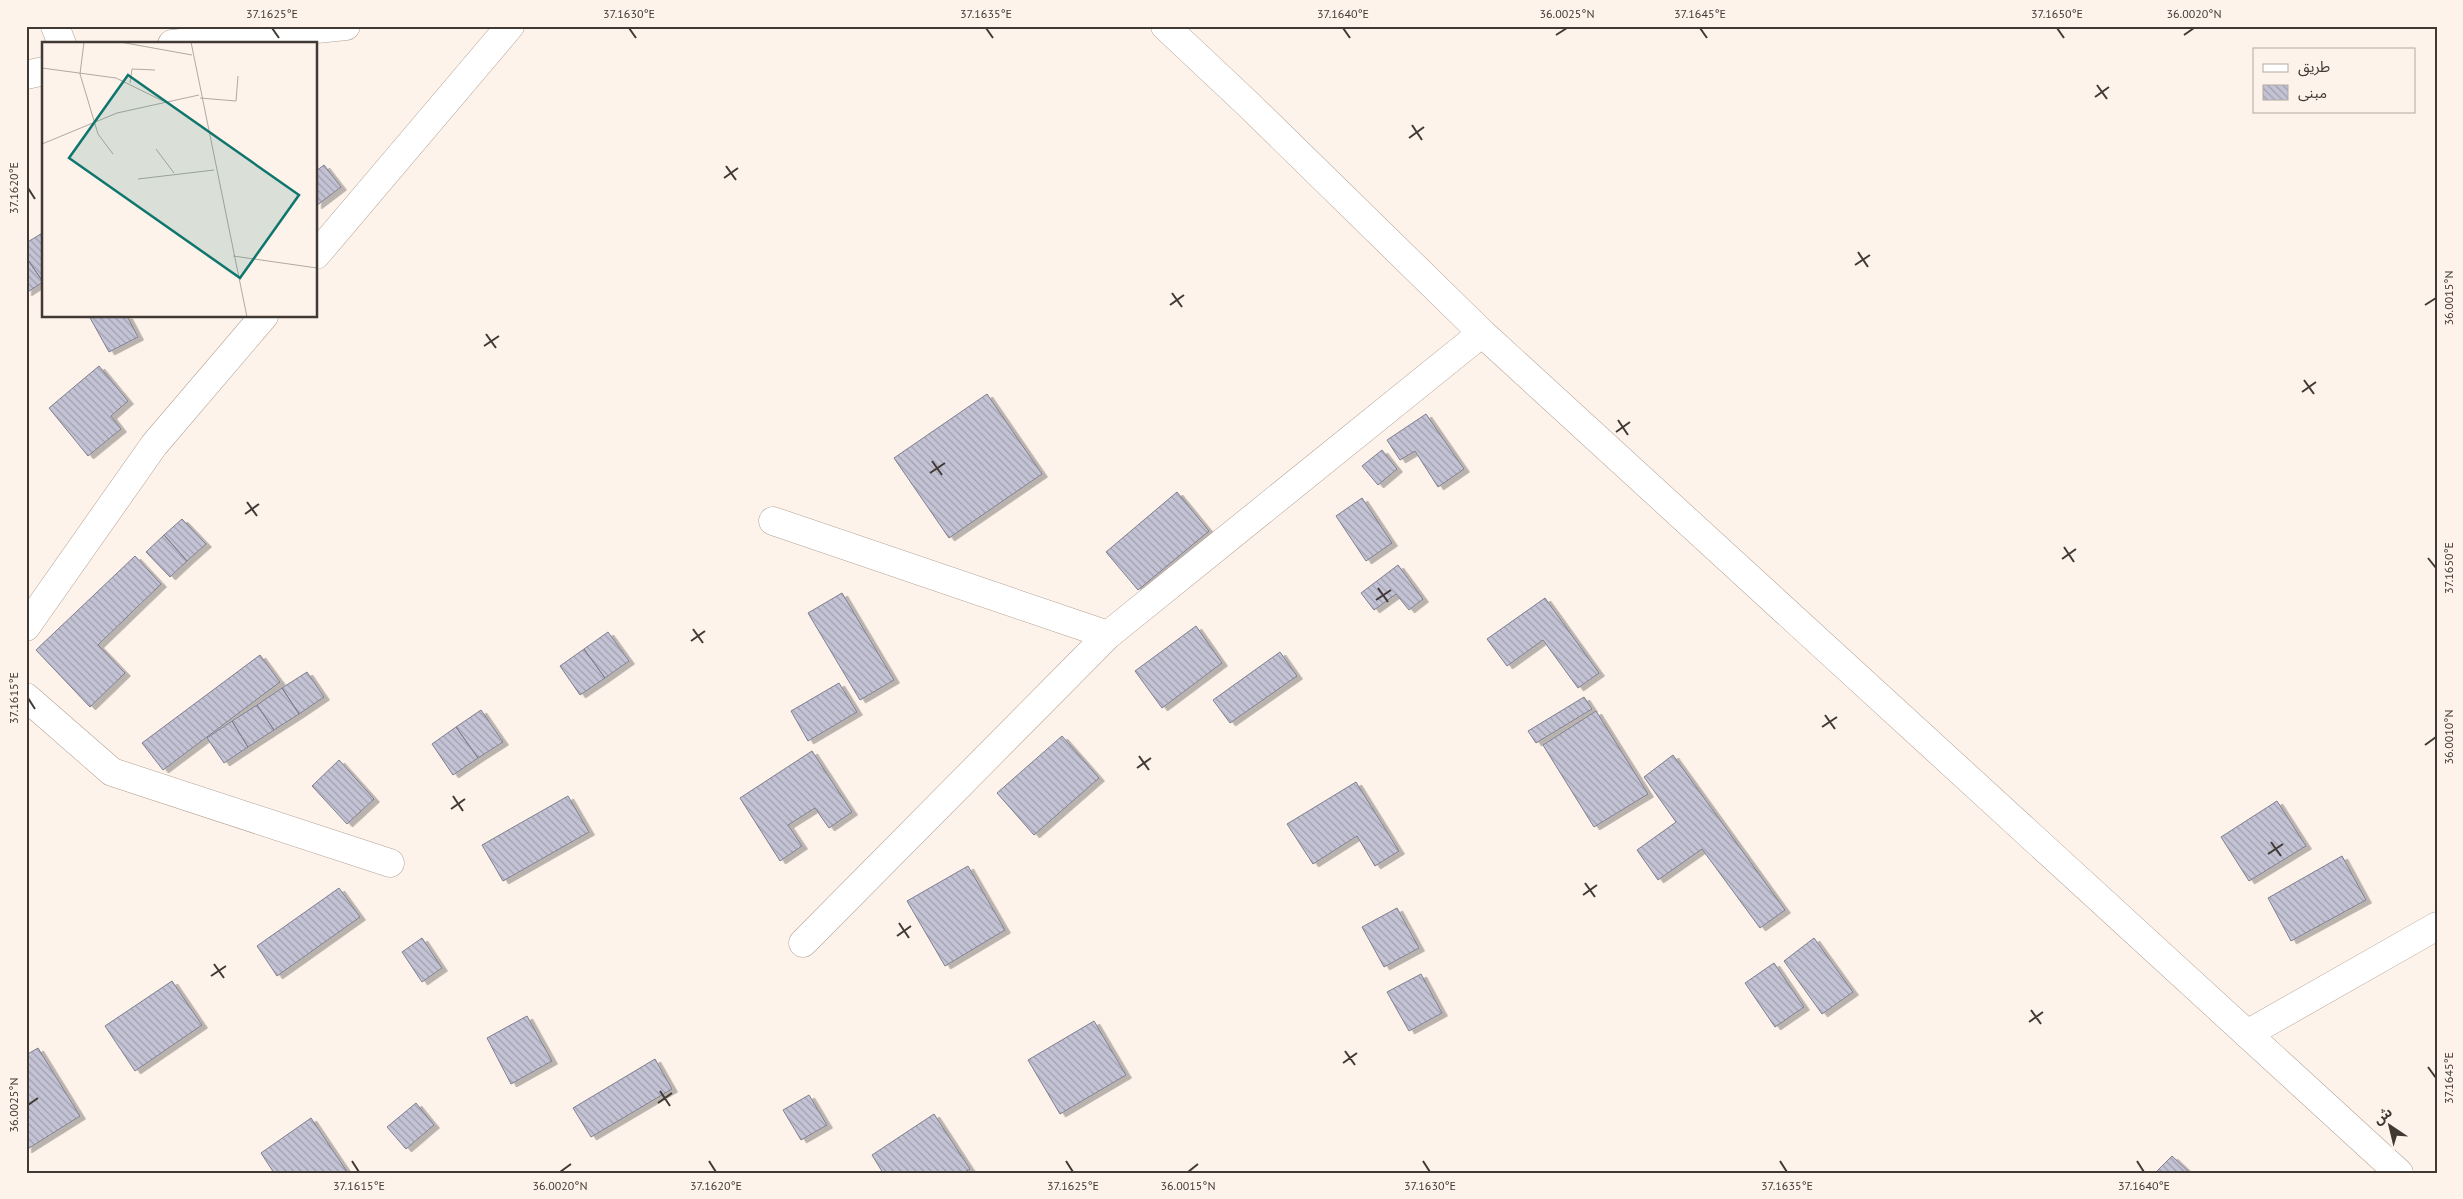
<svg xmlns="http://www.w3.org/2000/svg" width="2463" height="1199" font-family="'PT Sans','Noto Sans Arabic',sans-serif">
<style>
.building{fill:url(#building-back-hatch);stroke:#7e7e8f;filter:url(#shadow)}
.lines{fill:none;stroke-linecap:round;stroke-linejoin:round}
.minor-casing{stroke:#b2a195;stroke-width:29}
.major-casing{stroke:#b2a195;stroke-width:29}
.minor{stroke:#fff;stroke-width:28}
.major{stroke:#fff;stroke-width:28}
.ticks{fill:none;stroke:#403934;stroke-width:2}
.inset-road{fill:none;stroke:#b2a9a2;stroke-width:1}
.view{fill:#0f766e;fill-opacity:0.15;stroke:#0f766e;stroke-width:2.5}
.inset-edge{fill:none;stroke:#403934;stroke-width:2.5}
.neatline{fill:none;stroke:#403934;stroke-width:2}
.ticks-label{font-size:12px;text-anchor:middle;fill:#403934}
</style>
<defs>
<pattern id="building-back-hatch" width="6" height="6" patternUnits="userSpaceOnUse" patternTransform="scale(1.25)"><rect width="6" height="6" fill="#c3c3d5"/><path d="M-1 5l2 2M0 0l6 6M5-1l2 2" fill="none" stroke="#a09fae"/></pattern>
<filter id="shadow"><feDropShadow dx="5.5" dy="3" stdDeviation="0" flood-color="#0004"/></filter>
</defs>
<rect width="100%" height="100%" fill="#fef3eb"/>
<path class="building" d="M 324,165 L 341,187 L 316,206 L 316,171 Z
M 44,232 L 44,281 L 43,282 L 26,257 L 26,243 Z
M 26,257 L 43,282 L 26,293 Z
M 89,316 L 127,316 L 138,337 L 109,352 Z
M 99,366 L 128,401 L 111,416 L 121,429 L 88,456 L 49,408 Z
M 987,394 L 1042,474 L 949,538 L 894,458 Z
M 1426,414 L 1464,469 L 1438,487 L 1415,451 L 1400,460 L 1387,440 Z
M 1382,450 L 1397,469 L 1378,485 L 1362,466 Z
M 1177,492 L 1209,531 L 1138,590 L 1106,552 Z
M 1362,498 L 1392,543 L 1366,561 L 1336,516 Z
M 182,519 L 206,544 L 187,561 L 164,535 Z
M 164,535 L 187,561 L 170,577 L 146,552 Z
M 135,556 L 161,584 L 98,645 L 125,673 L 90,707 L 36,650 Z
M 1398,565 L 1423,599 L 1409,610 L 1396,594 L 1374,610 L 1361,593 Z
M 842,593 L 894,680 L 860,700 L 808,613 Z
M 1545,598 L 1599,673 L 1578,688 L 1543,640 L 1507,666 L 1487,639 Z
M 1196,626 L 1222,663 L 1162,708 L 1135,671 Z
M 608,632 L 629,661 L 605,678 L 584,649 Z
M 584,649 L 605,678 L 580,695 L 560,666 Z
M 1280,652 L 1297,676 L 1230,723 L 1213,700 Z
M 260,655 L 280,682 L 163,770 L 142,743 Z
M 307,672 L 324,697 L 299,714 L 282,688 Z
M 839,683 L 857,712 L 808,741 L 791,711 Z
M 282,688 L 299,714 L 274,730 L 257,705 Z
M 1584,697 L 1592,709 L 1536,743 L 1528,731 Z
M 257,705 L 274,730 L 248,747 L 232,721 Z
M 481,710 L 503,742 L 478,758 L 456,727 Z
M 1596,711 L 1648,794 L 1594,827 L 1543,745 Z
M 232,721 L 248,747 L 224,763 L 207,738 Z
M 456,727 L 478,758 L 453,775 L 432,744 Z
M 1062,736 L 1099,778 L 1034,835 L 997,793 Z
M 812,751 L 852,812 L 829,828 L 815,808 L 788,825 L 802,846 L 780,861 L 740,798 Z
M 1673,755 L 1785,910 L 1760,928 L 1702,849 L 1658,880 L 1637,850 L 1676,822 L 1644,777 Z
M 339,760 L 374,799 L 347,824 L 312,786 Z
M 1356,782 L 1399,851 L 1375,866 L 1357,836 L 1313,864 L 1287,824 Z
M 568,796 L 589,832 L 503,881 L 482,845 Z
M 2277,801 L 2306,846 L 2249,881 L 2221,837 Z
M 2342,856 L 2366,900 L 2291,941 L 2268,898 Z
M 968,866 L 1005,930 L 945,966 L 907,901 Z
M 339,888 L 360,917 L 277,976 L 257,946 Z
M 1397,908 L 1419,948 L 1384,967 L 1362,927 Z
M 422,938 L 442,968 L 422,982 L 402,952 Z
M 1814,938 L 1853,992 L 1822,1014 L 1784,961 Z
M 1774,963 L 1804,1007 L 1775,1027 L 1745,983 Z
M 1421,974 L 1442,1013 L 1409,1031 L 1387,992 Z
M 172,981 L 202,1025 L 135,1071 L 105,1026 Z
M 527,1016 L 552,1061 L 511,1084 L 487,1038 Z
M 1094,1021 L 1126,1075 L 1060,1114 L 1028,1060 Z
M 38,1048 L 80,1116 L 26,1150 L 26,1055 Z
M 655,1059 L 672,1089 L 591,1137 L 573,1108 Z
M 809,1095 L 827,1125 L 801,1140 L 783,1110 Z
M 416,1103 L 434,1125 L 406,1149 L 387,1127 Z
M 934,1114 L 970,1169 L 963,1173 L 883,1173 L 872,1155 Z
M 311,1118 L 348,1173 L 274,1173 L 261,1153 Z
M 2172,1156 L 2190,1173 L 2155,1173 Z"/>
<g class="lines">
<defs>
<path id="minor" d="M 55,26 L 62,44
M 172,44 L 346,26
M 26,75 L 44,71
M 773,521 L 1108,635
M 26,697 L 112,772 L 390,863
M 803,943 L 1108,635 L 1482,333
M 2247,1034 L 2437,926"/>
<path id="major" d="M 1165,26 L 1250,106 L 1482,333 L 2399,1173
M 316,255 L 510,26
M 26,627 L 154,445 L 264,316"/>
</defs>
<use href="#minor" class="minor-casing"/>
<use href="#major" class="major-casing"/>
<use href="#minor" class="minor"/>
<use href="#major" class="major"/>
</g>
<path class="ticks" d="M 272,28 L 279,38M 629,28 L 636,38M 986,28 L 993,38M 1343,28 L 1350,38M 1700,28 L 1707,38M 2057,28 L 2064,38M 1556,35 L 1567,28M 2184,35 L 2194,28M 2097,85 L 2107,99M 2095,97 L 2109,87M 1412,125 L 1422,140M 1409,138 L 1424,127M 726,166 L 736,180M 724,178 L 738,168M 28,188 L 35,199M 1858,252 L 1868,267M 1855,265 L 1870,255M 1172,293 L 1182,307M 1170,305 L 1184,295M 2425,305 L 2436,298M 486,334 L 496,348M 484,346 L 499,336M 2304,380 L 2314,394M 2302,392 L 2316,382M 1618,420 L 1628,435M 1616,432 L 1630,422M 932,461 L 942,475M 930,473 L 945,463M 247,502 L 257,516M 245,514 L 259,504M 2064,547 L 2074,562M 2428,558 L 2436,568M 2062,559 L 2076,549M 1378,588 L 1388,602M 1376,600 L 1391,590M 693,629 L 703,643M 691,641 L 705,631M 28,698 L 35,709M 1825,715 L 1835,729M 1822,727 L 1837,717M 2425,745 L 2436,737M 1139,756 L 1149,770M 1137,768 L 1151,758M 453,796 L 463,811M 451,809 L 465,799M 2271,842 L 2281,856M 2268,854 L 2283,844M 1585,883 L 1595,897M 1583,895 L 1597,885M 899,923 L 909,938M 897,936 L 911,926M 214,964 L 224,978M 211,976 L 226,966M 2031,1010 L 2041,1024M 2029,1022 L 2043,1012M 1345,1051 L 1355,1065M 1343,1063 L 1357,1053M 2428,1067 L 2436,1078M 660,1091 L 670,1106M 658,1103 L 672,1093M 28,1105 L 38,1098M 352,1161 L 359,1172M 709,1161 L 716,1172M 1066,1161 L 1073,1172M 1423,1161 L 1430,1172M 1780,1161 L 1787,1172M 2137,1161 L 2144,1172M 560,1172 L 571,1164M 1188,1172 L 1198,1164"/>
<g transform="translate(42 42)">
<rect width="275" height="275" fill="#fef3eb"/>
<path class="inset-road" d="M 42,0 L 38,32 L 56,92 L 71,112M 78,0 L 150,13M 149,0 L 205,275M 0,26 L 74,36 L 121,59M 88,41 L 90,27 L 113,28M 158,56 L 194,59 L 196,34M 0,102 L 75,71 L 157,53M 114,107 L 132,131M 96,137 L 172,128M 191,214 L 275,226"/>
<path class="view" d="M 86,33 L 257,153 L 198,236 L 27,116 Z"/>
<rect width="275" height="275" class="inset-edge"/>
</g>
<rect width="2463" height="1199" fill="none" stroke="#fef3eb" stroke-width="55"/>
<rect x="2253" y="48" width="162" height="65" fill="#fef3eb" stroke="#b2a9a2"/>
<rect x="2263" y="64" width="25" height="8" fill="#ffffff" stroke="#b2a9a2"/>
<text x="2298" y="72" font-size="15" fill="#403934">طريق</text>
<rect x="2263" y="85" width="25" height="15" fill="url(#building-back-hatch)" stroke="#b2a9a2"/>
<text x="2298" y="98" font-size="15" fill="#403934">مبنى</text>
<g transform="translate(2390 1126) rotate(325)" stroke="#fef3eb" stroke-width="4" paint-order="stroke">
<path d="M0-4L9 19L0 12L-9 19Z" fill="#403934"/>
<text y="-8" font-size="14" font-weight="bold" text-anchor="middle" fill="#403934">ش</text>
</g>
<rect x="28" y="28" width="2408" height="1144" class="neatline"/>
<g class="ticks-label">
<text x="272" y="18">37.1625°E</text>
<text x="629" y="18">37.1630°E</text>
<text x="986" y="18">37.1635°E</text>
<text x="1343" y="18">37.1640°E</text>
<text x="1567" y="18">36.0025°N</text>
<text x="1700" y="18">37.1645°E</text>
<text x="2057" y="18">37.1650°E</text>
<text x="2194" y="18">36.0020°N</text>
<text transform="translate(14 188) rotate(-90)" y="4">37.1620°E</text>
<text transform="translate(2449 298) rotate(-90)" y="4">36.0015°N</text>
<text transform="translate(2449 568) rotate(-90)" y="4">37.1650°E</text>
<text transform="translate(14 698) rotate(-90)" y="4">37.1615°E</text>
<text transform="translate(2449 737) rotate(-90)" y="4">36.0010°N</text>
<text transform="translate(2449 1078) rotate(-90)" y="4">37.1645°E</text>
<text transform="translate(14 1105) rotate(-90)" y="4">36.0025°N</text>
<text x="359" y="1190">37.1615°E</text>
<text x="560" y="1190">36.0020°N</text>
<text x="716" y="1190">37.1620°E</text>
<text x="1073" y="1190">37.1625°E</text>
<text x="1188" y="1190">36.0015°N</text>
<text x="1430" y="1190">37.1630°E</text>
<text x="1787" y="1190">37.1635°E</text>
<text x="2144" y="1190">37.1640°E</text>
</g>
</svg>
